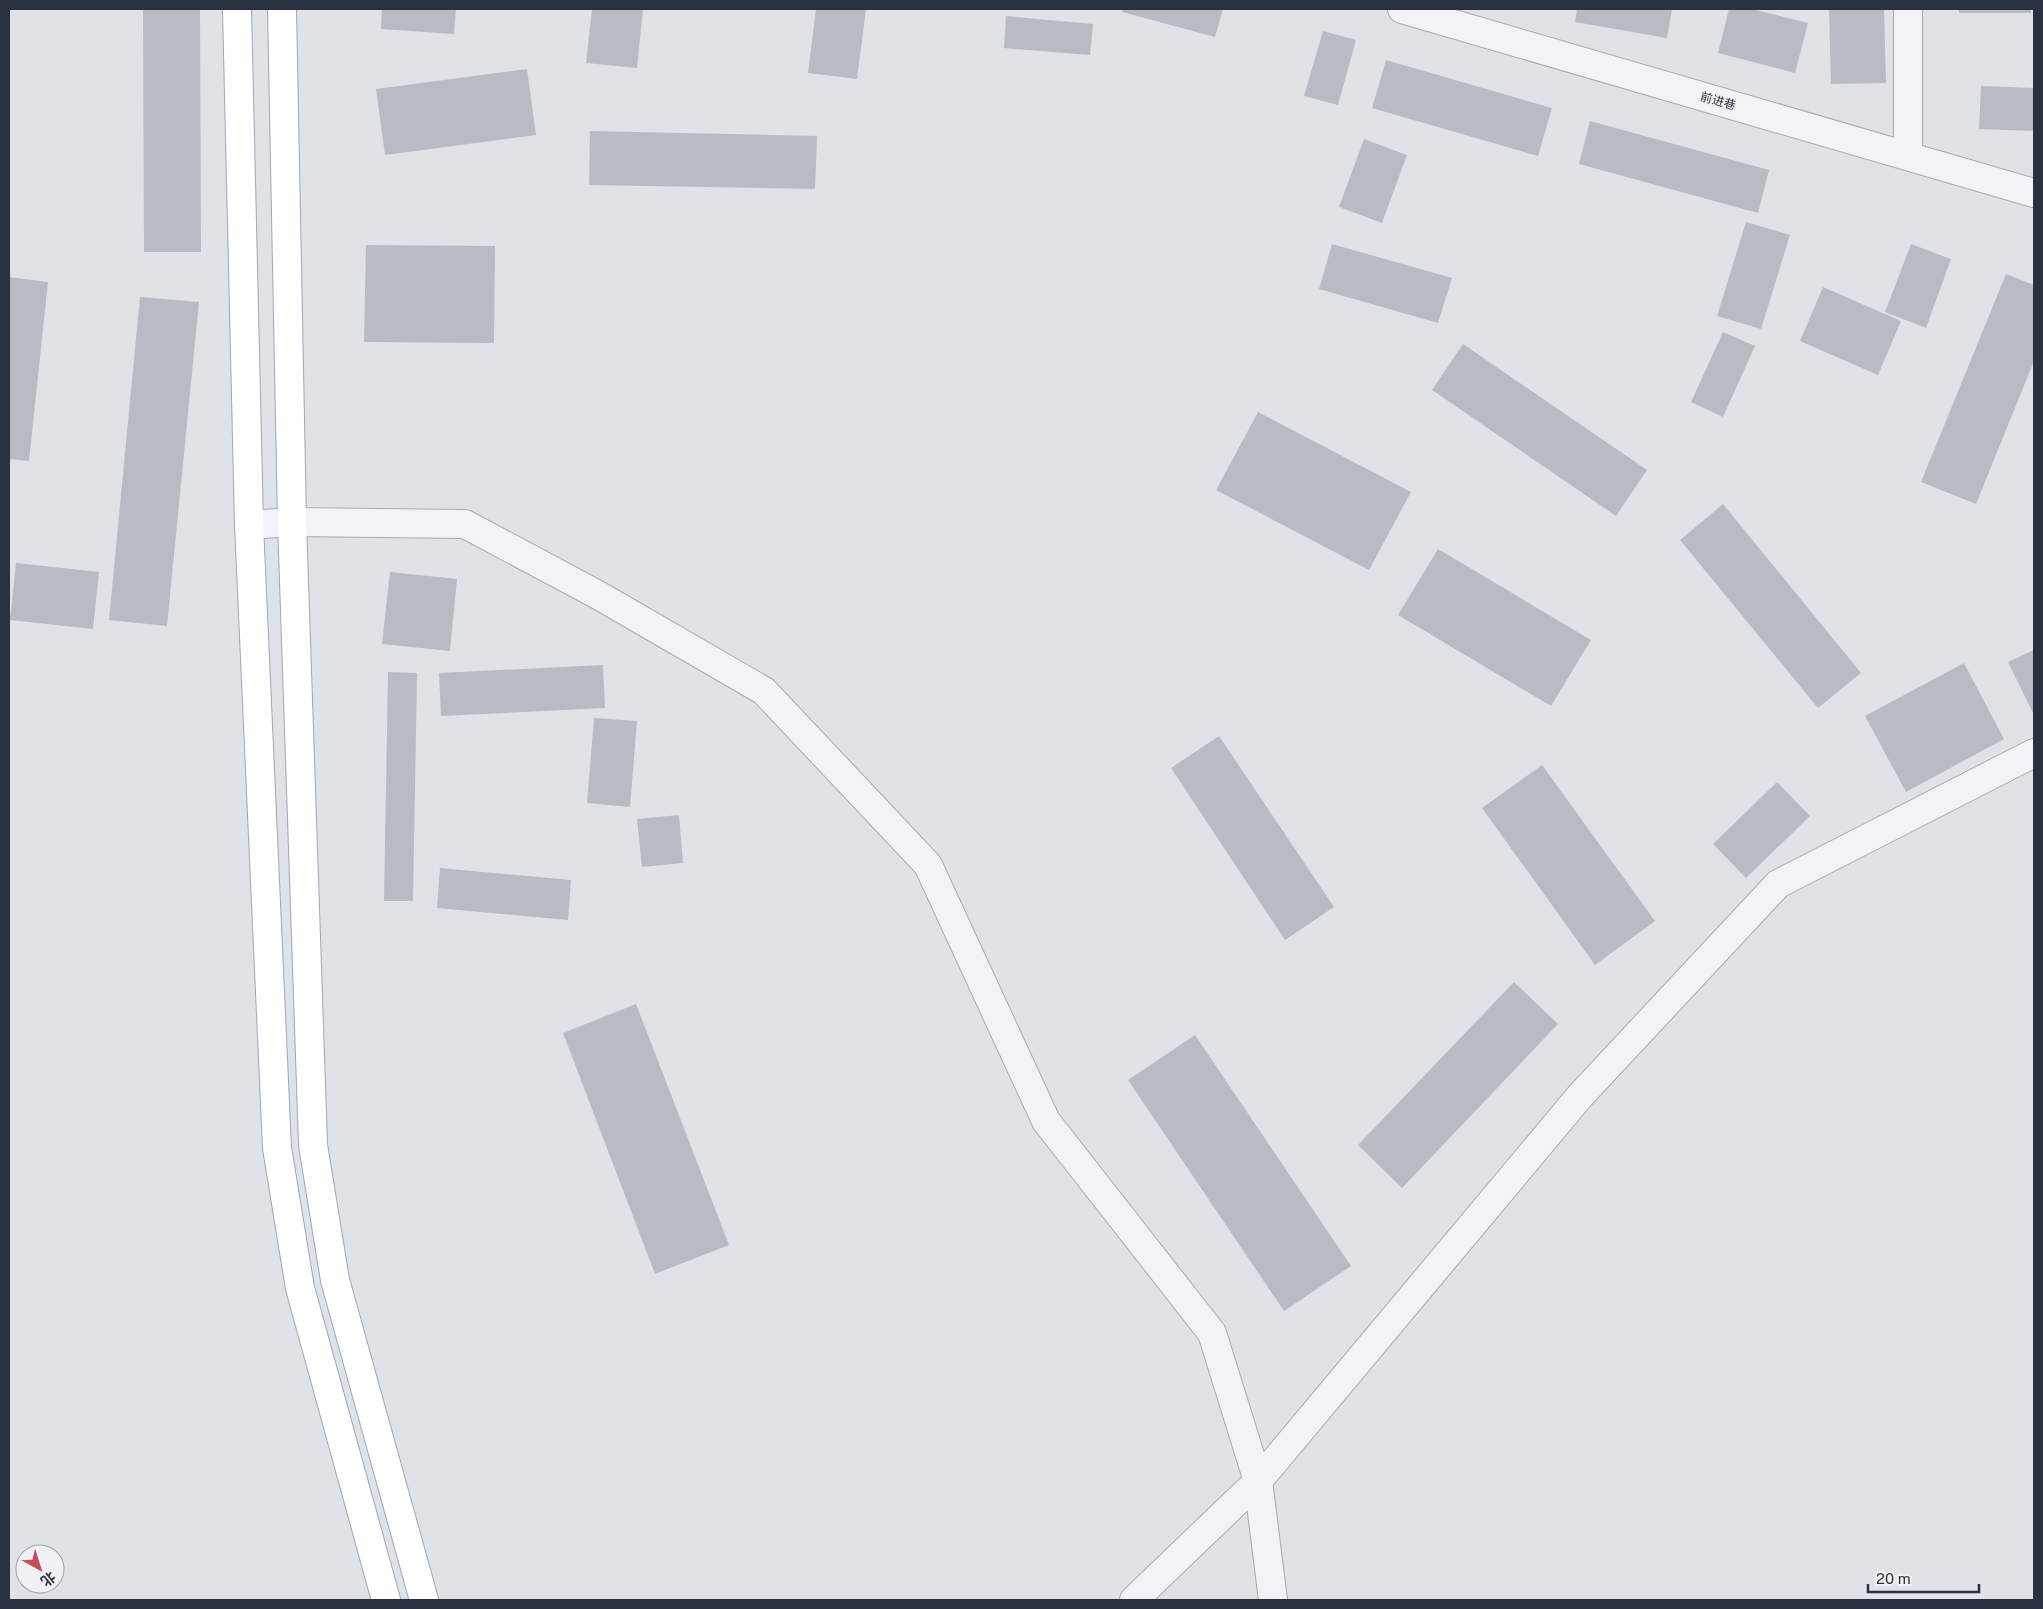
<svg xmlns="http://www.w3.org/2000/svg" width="2043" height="1609" font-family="'Public Sans','Noto Sans SC',sans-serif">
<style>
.building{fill:#b7bcc4}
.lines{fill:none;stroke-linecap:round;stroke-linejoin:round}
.minor-casing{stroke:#a5aab2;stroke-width:30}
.major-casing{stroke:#9fa7b3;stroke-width:30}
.minor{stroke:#f2f3f6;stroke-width:28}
.major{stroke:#fff;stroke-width:28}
.labels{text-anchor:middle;stroke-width:4;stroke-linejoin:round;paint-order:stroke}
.street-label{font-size:12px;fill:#29313e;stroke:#eff1f5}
</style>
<rect width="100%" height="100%" fill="#dfe3e8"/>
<path class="building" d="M 143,9 L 200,9 L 201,252 L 144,252 Z
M 382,9 L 456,9 L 454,34 L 381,29 Z
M 592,9 L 643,9 L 637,68 L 586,63 Z
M 816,9 L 866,9 L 857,79 L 808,73 Z
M 1123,9 L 1223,9 L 1215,37 L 1122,12 Z
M 1577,9 L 1672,9 L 1667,38 L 1575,22 Z
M 1729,9 L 1752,9 L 1808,23 L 1795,73 L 1718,53 Z
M 1829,9 L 1884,9 L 1886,83 L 1831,84 Z
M 1959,9 L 2031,9 L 2031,13 L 1959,13 Z
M 1006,16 L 1093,24 L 1090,55 L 1004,48 Z
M 1323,31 L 1356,40 L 1338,105 L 1304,96 Z
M 1386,60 L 1552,108 L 1538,156 L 1372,108 Z
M 527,69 L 536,135 L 385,155 L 376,89 Z
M 1981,86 L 2034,88 L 2034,131 L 1979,129 Z
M 1590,121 L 1769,170 L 1758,213 L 1579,164 Z
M 590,131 L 817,136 L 815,189 L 589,185 Z
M 1364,139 L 1407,155 L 1382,223 L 1339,207 Z
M 1746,222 L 1790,235 L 1761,329 L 1717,316 Z
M 1332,244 L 1452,278 L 1438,323 L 1319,289 Z
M 1911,244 L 1951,259 L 1926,328 L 1885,312 Z
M 366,245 L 495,246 L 494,343 L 364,342 Z
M 2006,274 L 2034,285 L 2034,361 L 1976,504 L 1921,482 Z
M 9,277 L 48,282 L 29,461 L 9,459 Z
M 1823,287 L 1901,321 L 1878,375 L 1800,341 Z
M 140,297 L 199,302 L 167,626 L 109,620 Z
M 1723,332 L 1755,346 L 1723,417 L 1691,402 Z
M 1463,344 L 1647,470 L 1616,516 L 1432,390 Z
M 1258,412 L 1411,492 L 1369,570 L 1216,490 Z
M 1723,504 L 1861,673 L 1818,708 L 1680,540 Z
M 1438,549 L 1591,640 L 1551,706 L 1398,615 Z
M 16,563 L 99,572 L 93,629 L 10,620 Z
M 390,572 L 457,579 L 450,651 L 382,644 Z
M 2034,650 L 2034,715 L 2008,662 Z
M 1964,663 L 2004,739 L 1906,792 L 1865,716 Z
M 603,665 L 605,708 L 441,716 L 439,673 Z
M 388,672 L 417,673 L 413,901 L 384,901 Z
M 594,718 L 637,721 L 630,807 L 587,803 Z
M 1219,736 L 1334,907 L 1285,940 L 1171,768 Z
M 1542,765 L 1655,921 L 1595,965 L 1482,808 Z
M 1777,782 L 1810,816 L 1746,878 L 1713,844 Z
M 679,815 L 683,863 L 642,867 L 637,819 Z
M 440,868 L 571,880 L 568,920 L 437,908 Z
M 1514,982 L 1558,1024 L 1402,1188 L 1358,1145 Z
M 636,1004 L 729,1245 L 655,1274 L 563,1033 Z
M 1195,1035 L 1351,1266 L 1284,1311 L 1128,1080 Z"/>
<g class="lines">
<defs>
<path id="minor" d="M 1402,9 L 2034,193
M 1908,9 L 1908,156
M 249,525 L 292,522 L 465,524 L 598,595 L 764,691 L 928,865 L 1046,1121 L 1212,1333 L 1258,1481 L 1273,1600
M 1134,1600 L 1258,1481 L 1580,1096 L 1778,884 L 2034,753"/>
<path id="major" d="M 237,9 L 249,525 L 277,1148 L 300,1288 L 386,1600
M 282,9 L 292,522 L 313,1145 L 335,1280 L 424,1600"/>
</defs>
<use href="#minor" class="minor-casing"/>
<use href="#major" class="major-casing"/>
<use href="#minor" class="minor"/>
<use href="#major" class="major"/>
</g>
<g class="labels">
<g class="street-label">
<text transform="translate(1718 101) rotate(16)" y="4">前进巷</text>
</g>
</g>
<rect width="2043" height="1609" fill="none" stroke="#29313e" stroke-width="20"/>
<g transform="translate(40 1569) rotate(141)"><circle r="24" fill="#eff1f5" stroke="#a0a4ac"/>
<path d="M0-4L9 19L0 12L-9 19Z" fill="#c64b5d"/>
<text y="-8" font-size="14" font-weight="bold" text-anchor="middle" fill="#29313e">北</text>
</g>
<path d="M1868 1584v8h111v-8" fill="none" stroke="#29313e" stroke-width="2.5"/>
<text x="1876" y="1584" font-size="15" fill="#29313e" stroke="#eff1f5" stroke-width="4" paint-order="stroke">20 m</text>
</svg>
